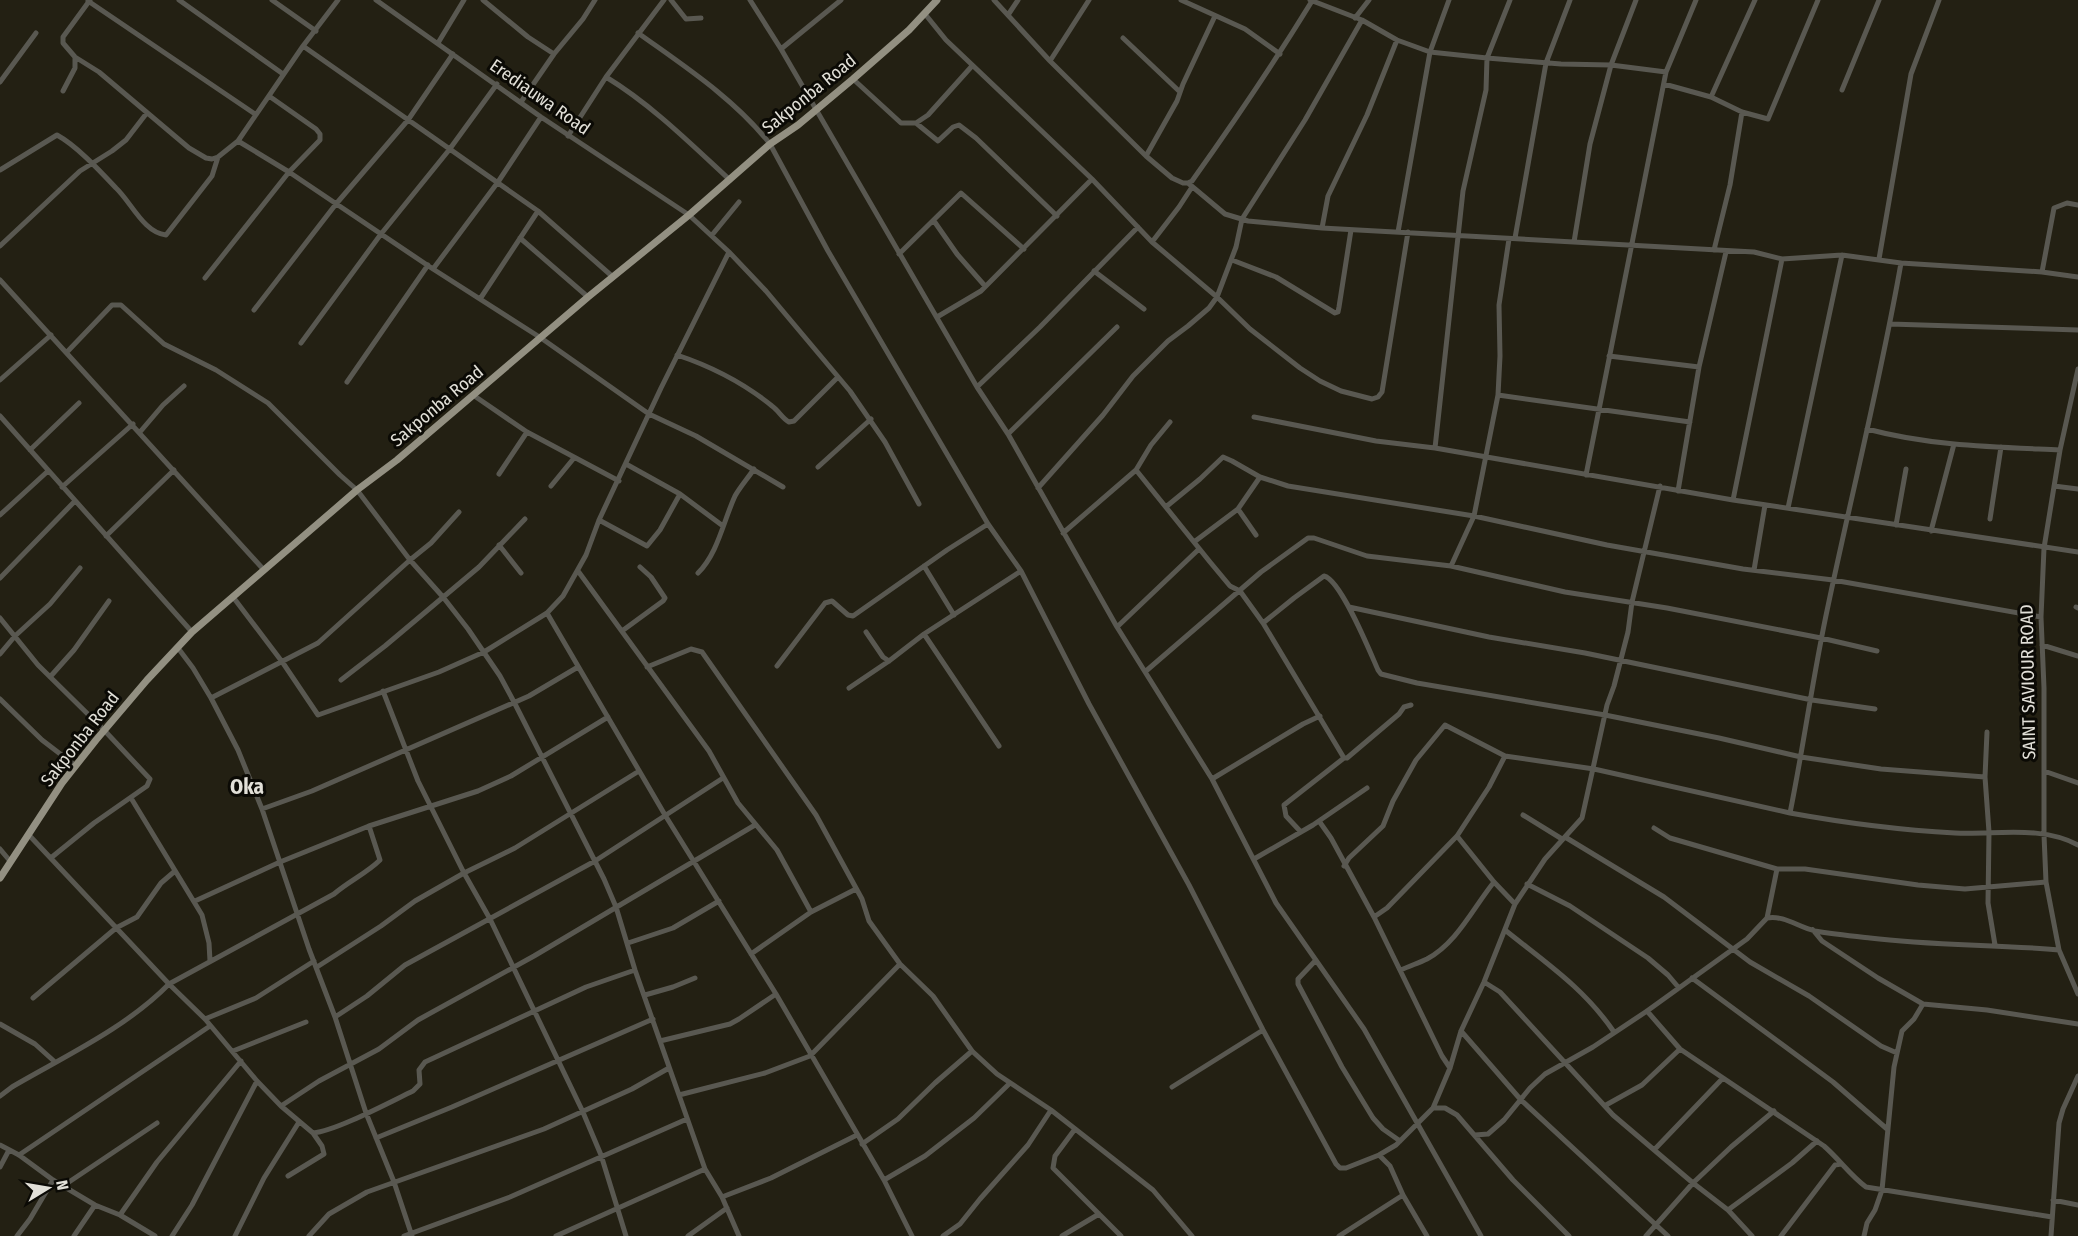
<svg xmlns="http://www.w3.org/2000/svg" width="2078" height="1236" font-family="'Fira Sans Condensed',sans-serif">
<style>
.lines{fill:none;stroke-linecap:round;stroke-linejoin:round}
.minor{stroke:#595851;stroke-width:5}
.major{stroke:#939082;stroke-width:7}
.labels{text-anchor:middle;stroke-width:6;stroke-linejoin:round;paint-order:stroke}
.street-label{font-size:18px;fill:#e2e0d8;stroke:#0b0a05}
.quarter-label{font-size:21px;font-weight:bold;fill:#e2e0d8;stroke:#0b0a05}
</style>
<rect width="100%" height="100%" fill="#232013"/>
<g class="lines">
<path class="minor" d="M 90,0 L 63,37 L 63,43 L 75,57 L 99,72 L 189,148 L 206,158 L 212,159 L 218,157 L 238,141
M 179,0 L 283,74
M 272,0 L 316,31
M 338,0 L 303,46 L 238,141 L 289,172 L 433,269 L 541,338 L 649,414 L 696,436 L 783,487
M 483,0 L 528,37 L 554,54
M 671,0 L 686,19 L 701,18
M 750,0 L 781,49 L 977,387 L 1008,434 L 1117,627 L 1212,779 L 1276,903 L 1364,1029 L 1481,1236
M 994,0 L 1050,61 L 1146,156 L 1172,178 L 1183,183 L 1188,183 L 1225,214 L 1248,221 L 1322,228 L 1754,252 L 1782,259 L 1842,255 L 1901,263 L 2042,272 L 2078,277
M 1181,0 L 1245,29 L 1280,54
M 1310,0 L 1362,20 L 1397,40 L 1430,52 L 1487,58 L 1561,64 L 1611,65 L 1666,72
M 88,1 L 255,114
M 925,14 L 946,40 L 1092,179 L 1152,242 L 1217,297 L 1250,329 L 1300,368 L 1320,381 L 1341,391 L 1372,399 L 1378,397 L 1382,392 L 1408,232
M 1008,15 L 1018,0
M 1355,18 L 1369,0
M 638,33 C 684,66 735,99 770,144 L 828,251 L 988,524 L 1021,571 L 1089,704 L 1189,885 L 1263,1030 L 1336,1164 L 1340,1168 L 1346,1168 L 1379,1155 L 1396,1145 L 1433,1108 L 1450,1068 L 1461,1031 L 1484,982 L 1515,904 L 1545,859 L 1582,818 L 1607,705 L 1614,686 L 1628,632 L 1632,602 L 1660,486
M 1123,38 L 1180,92
M 438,43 L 464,0
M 303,46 L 538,211 L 613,277
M 781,49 L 841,0
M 1050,61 L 1089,0
M 606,77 C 652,105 691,144 730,180
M 853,79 L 901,123 L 916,123 L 928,115 L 972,66
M 0,82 L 36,33
M 1664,84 L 1711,97 L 1742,112 L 1768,119 L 1818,0
M 1842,90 L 1879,0
M 63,91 L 75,68 L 75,57
M 1711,97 L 1755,0
M 521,102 L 554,54 L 583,19 L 595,0
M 916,123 L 938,141 L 953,127 L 959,125 L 976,138 L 1057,216
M 568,136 L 606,77 L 664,0
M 1146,156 L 1177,101 L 1183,84 L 1215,16
M 0,170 L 57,135 C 77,146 100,171 116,188 C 131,202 144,233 166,235 L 212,176 L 218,157
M 1188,183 L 1192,181 C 1234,122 1274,63 1312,1
M 934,221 L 957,254 L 985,286
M 1322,228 L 1328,196 L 1367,115 L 1397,40
M 1398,232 L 1430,52 L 1449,0
M 712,235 L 739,202
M 520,238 L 588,297
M 1515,238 L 1546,63 L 1570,0
M 1152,242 L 1179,207 L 1192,187
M 1574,242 L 1590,144 L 1611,65 L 1636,0
M 0,246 L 80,171 L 112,151 L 126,140 L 146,114
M 1714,250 L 1730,185 L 1742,112
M 729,252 L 766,291 L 850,391 L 885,442 L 919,504
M 899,254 L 961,193 L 1024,249
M 1879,259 L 1911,74 L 1939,0
M 1232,260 L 1276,277 L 1335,313 L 1338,312 L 1339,307 L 1351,230
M 433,269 L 498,182 L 541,117
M 1094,271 L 1144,309
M 2042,272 L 2054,208 L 2067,203 L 2078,205
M 205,278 L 289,172 L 320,140 L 320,134 L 316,129 L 269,96
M 0,280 L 264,570
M 480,299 L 538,211
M 254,310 L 336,204 L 408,120 L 453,54
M 937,317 L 981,291 L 1092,179
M 1890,324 L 2078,330
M 301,343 L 381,234 L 449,150 L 497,84
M 67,352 L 112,305 L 121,305 L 164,344 L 216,370 L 268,403 L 340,475 L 357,490 L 410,560 L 443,597 L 468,629 L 500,676 L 514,702 L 604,879 L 616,907 L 635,970 L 705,1169 L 722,1197 L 739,1236
M 677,355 C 710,366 745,384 772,406 C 779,411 782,418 789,422 L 794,421 L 838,377
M 1609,356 L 1699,367
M 2078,369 L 2060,450 L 2044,548 L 2041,617 L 2044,688 L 2044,835 L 2046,882 L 2059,950 L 2078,994
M 0,380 L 51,335
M 347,382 L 428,265
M 977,387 L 1040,327 L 1138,227
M 473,395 L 527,432 L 619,481
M 1498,395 L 1690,422
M 0,416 L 192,632
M 1254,417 L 1376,441 L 1435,448 L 1733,500 L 2078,552
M 1867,429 C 1930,446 1995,447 2060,450
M 140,432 L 163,405 L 184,386
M 1008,434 L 1117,327
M 1435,448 L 1463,191 L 1486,90 L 1487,58 L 1510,0
M 30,450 L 79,403
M 626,464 L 680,494 L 723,526
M 818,467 L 871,419
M 1136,470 L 1210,562 L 1230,586 L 1240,591 L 1263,623 L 1344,758 L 1347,758 L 1399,714 L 1404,707 L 1411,705
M 499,474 L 527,432
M 1586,475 L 1666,72 L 1696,0
M 551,486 L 574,458
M 2054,486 L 2078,489
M 62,487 L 133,424
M 1038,488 L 1103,415 L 1133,376 L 1168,341 L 1188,326 L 1209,308 L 1217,297 L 1236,247 L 1242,219 L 1305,120 L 1362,20
M 1678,491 L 1699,367 L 1726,252
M 1733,500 L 1782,259
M 1167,506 L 1200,479 L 1223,457 L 1232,461 L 1260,477 L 1288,486 L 1474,516 L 1607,545 L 1743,569 L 1833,580 L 2041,617
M 1788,508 L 1842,255
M 1238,509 L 1256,535
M 0,515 L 48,471
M 1990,519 L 2001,447
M 599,520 L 647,546 L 660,530 L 680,494
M 1896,525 L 1906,469
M 1931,531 L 1954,444
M 1063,533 L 1136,470 L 1151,445 L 1170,422
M 106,536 L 174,470
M 1194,542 L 1238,509 L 1260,477
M 499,545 L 521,573
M 924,566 L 954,615
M 1451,566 L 1474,516 L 1498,395 L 1500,356 L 1499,305 L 1509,239
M 1754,570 L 1765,505
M 578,571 L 709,751 L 738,803 L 777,850 L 811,912
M 698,573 C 718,553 723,522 735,496 C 740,487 748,478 754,469
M 0,578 L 75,501
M 233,597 L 283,663 L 318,715 L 439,672 L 484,652 L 547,613 L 563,596 L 586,555 L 599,520 L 661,388 L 729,252 L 689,215 L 541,117 L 376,0
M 1349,607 L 1489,637 L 1585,653 L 1812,700 L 1875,709
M 2076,607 L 2078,608
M 547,613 L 665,815 L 776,994 L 884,1180 L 912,1236
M 0,618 L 38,665 L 104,730 L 150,779 L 147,786 L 94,823 L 52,857
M 1263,623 L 1294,598 L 1324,576 C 1341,580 1370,652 1378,670 L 1381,674 L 1417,683 L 1605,715 L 1719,738 L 1801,757 L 1881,769 L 1985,777
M 1117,627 L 1199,549
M 622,631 L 663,601 L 665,598 L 651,577 L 640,567
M 866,632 L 883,657 L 889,661
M 924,634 L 999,746
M 2042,645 L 2078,656
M 178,648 L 193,668 L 211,698 L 318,643 L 410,560 L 431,543 L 459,512
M 0,654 L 15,636 L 50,604 L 80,568
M 777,666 L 825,603 L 832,601 L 848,615 L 853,616 L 947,550 L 988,524
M 647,667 L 691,649 L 702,652 L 816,815 L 862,899 L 869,921 L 900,964 L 933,996 L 972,1051 L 997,1074 L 1051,1110 L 1153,1190 L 1192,1236
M 1146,671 L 1261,572 L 1308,538 L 1314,538 L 1367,556 L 1451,566 L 1565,592 L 1667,608 L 1821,638 L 1877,651
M 50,677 L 74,650 L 109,601
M 341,680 L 385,646 L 479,567 L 525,519
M 849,688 L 889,661 L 924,634 L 1021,571
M 383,691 L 418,781 L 464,873 L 490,919 L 582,1110 L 601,1155 L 626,1236
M 211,698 L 238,750 L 262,809 L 309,949 L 335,1017 L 366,1113 L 394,1182 L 412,1236
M 0,699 L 42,740 L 76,766
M 1987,732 L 1985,777 L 1989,832 L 1988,903 L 1995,945
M 2044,771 L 2078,783
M 1212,779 L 1303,724 L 1320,716
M 131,798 L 202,915 L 209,943 L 210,961
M 262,809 L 312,791 L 529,696 L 578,667
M 1790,813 C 1845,823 1899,830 1955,833 C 1996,835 2041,825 2078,845
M 1523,815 L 1562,839
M 1319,821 L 1331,838 L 1374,917 L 1442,1056 L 1450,1068
M 1654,828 L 1670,838 L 1777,869 L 1805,869 L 1918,885 L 1965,889 L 2046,882
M 1300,831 L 1286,816 L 1284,805 L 1344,758
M 28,834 L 169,984 L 205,1019 L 257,1081 L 281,1106 L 313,1133 C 336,1131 390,1102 413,1091 L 420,1084 L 419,1070 L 425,1062 L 586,987 L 635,970
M 1457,836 L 1494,882 L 1515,904
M 1565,837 L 1664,897 L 1750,962 L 1809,996 L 1881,1046 L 1897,1053
M 0,849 L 10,861
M 1254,859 L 1313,825 L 1367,788
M 1344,866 L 1349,858 L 1383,826 L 1393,801 L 1416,760 L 1445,725 L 1505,756 L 1594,769 L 1790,813 C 1804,744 1813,675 1828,606 C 1852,492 1881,378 1901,263
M 1527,884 L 1570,906 L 1648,958 L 1668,975 L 1679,988
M 195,901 L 280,862 L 369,826 L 478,791 L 511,776 L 608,717
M 1374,917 L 1387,908 L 1457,836 L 1489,787 L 1505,756
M 1767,918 L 1777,869
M 1505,930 C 1546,963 1584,988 1614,1032
M 1813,930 L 1822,941 L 1878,978 L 1923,1004 L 1987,1010 L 2078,1024
M 628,943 L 673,928 L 719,901
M 751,954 L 811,912 L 856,889
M 1316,960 L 1298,979 L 1298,984 L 1342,1067 L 1373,1118 L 1383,1129 L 1400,1141
M 317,967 L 381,926 L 415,901 L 464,873 L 515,848 L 639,771
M 1401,970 C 1409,966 1419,963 1427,959 C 1457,943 1473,908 1494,882
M 1692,978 L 1833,1082 L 1887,1129
M 1484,982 L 1500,992 L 1613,1115 L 1693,1183 L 1728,1210 L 1752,1236
M 645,995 L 673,987 L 695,978
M 33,998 L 116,928 L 137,917 L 161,883 L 175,871
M 1647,1011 L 1680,1049 L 1824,1146 C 1839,1159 1850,1175 1866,1187 L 2052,1217
M 335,1017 L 367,996 L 405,965 L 595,861 L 723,778
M 205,1019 L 256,998 L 314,961
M 0,1024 L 35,1044 L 55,1062
M 1461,1031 L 1521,1100 L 1668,1236
M 660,1041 L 730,1024 L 739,1019 L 776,994
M 233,1051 L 306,1022
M 1172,1087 L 1263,1030
M 679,1095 L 765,1073 L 810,1056 L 900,964
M 0,1096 L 12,1087 C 65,1056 126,1028 169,984 L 334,894 C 349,881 367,873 380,860 L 369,826
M 1606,1105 L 1642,1085 L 1680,1049
M 281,1106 L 319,1081 L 379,1049 L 418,1020 L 534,956 L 755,825
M 1433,1108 L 1445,1108 L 1457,1115 L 1513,1180 L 1569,1236
M 1075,1129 L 1055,1156 L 1053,1168 L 1121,1236
M 1475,1135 L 1488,1134 L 1504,1120 L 1530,1088 L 1545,1074 L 1593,1047 L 1647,1011 L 1747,939 L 1767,918 C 1784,915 1798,927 1815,931 C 1833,934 1852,936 1870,938 C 1933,946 1996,944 2059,950
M 376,1138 L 452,1107 L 653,1019
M 862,1144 L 898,1119 L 935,1083 L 972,1051
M 0,1145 L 19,1155 L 53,1180 L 95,1205 L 120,1215 L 155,1236
M 1654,1150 L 1723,1078
M 19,1155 L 210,1026
M 1379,1155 L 1390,1166 L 1403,1195 L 1427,1236
M 0,1167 L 9,1150
M 288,1176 L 324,1154 L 322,1146 L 313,1133
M 884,1180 L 925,1156 L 974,1118 L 1009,1084
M 63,1186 L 157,1123
M 722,1197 L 771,1178 L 857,1135
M 2053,1200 L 2078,1205
M 1728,1210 L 1792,1163 L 1817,1141
M 120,1215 L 157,1162 L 241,1061
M 17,1236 L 30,1219 L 53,1180
M 74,1236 L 95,1205
M 172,1236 L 192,1205 L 257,1081
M 235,1236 L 264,1178 L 299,1122
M 309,1236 L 329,1214 L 367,1192 L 544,1129 L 632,1089 L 669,1068
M 404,1236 L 510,1197 L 687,1119
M 556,1236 L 705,1169
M 688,1236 L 727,1208
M 943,1236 L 960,1224 L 980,1199 L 1028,1145 L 1051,1110
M 1062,1236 L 1099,1214
M 1339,1236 L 1403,1195
M 1646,1236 L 1693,1183 L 1731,1147 L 1774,1111
M 1781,1236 L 1835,1165 L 1841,1164
M 1864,1236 L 1867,1223 L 1875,1210 L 1882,1190 L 1894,1067 L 1902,1031 L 1914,1019 L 1923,1004
M 2051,1236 L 2059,1123 L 2063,1109 L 2078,1076"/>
<path class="major" d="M 0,878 L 62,783 L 96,740 L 147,680 L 192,632 L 357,490 L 397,460 L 588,297 L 689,215 L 770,144 L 798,125 L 853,79 L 909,30 L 937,0"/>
</g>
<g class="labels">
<g class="street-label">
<text transform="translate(809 94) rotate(-39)" y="6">Sakponba Road</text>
<text transform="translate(540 97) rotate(35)" y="6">Erediauwa Road</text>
<text transform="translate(437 406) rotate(-40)" y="6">Sakponba Road</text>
<text transform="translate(2028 682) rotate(-91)" y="6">SAINT SAVIOUR ROAD</text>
<text transform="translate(80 739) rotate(-52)" y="6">Sakponba Road</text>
</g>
<g class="quarter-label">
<text x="247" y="794">Oka</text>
</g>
</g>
<g transform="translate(48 1188) rotate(79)" stroke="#0b0a05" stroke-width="4.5" paint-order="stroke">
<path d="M0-4.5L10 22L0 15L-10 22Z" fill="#e2e0d8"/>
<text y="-9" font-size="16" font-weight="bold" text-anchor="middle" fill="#e2e0d8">N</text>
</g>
</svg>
